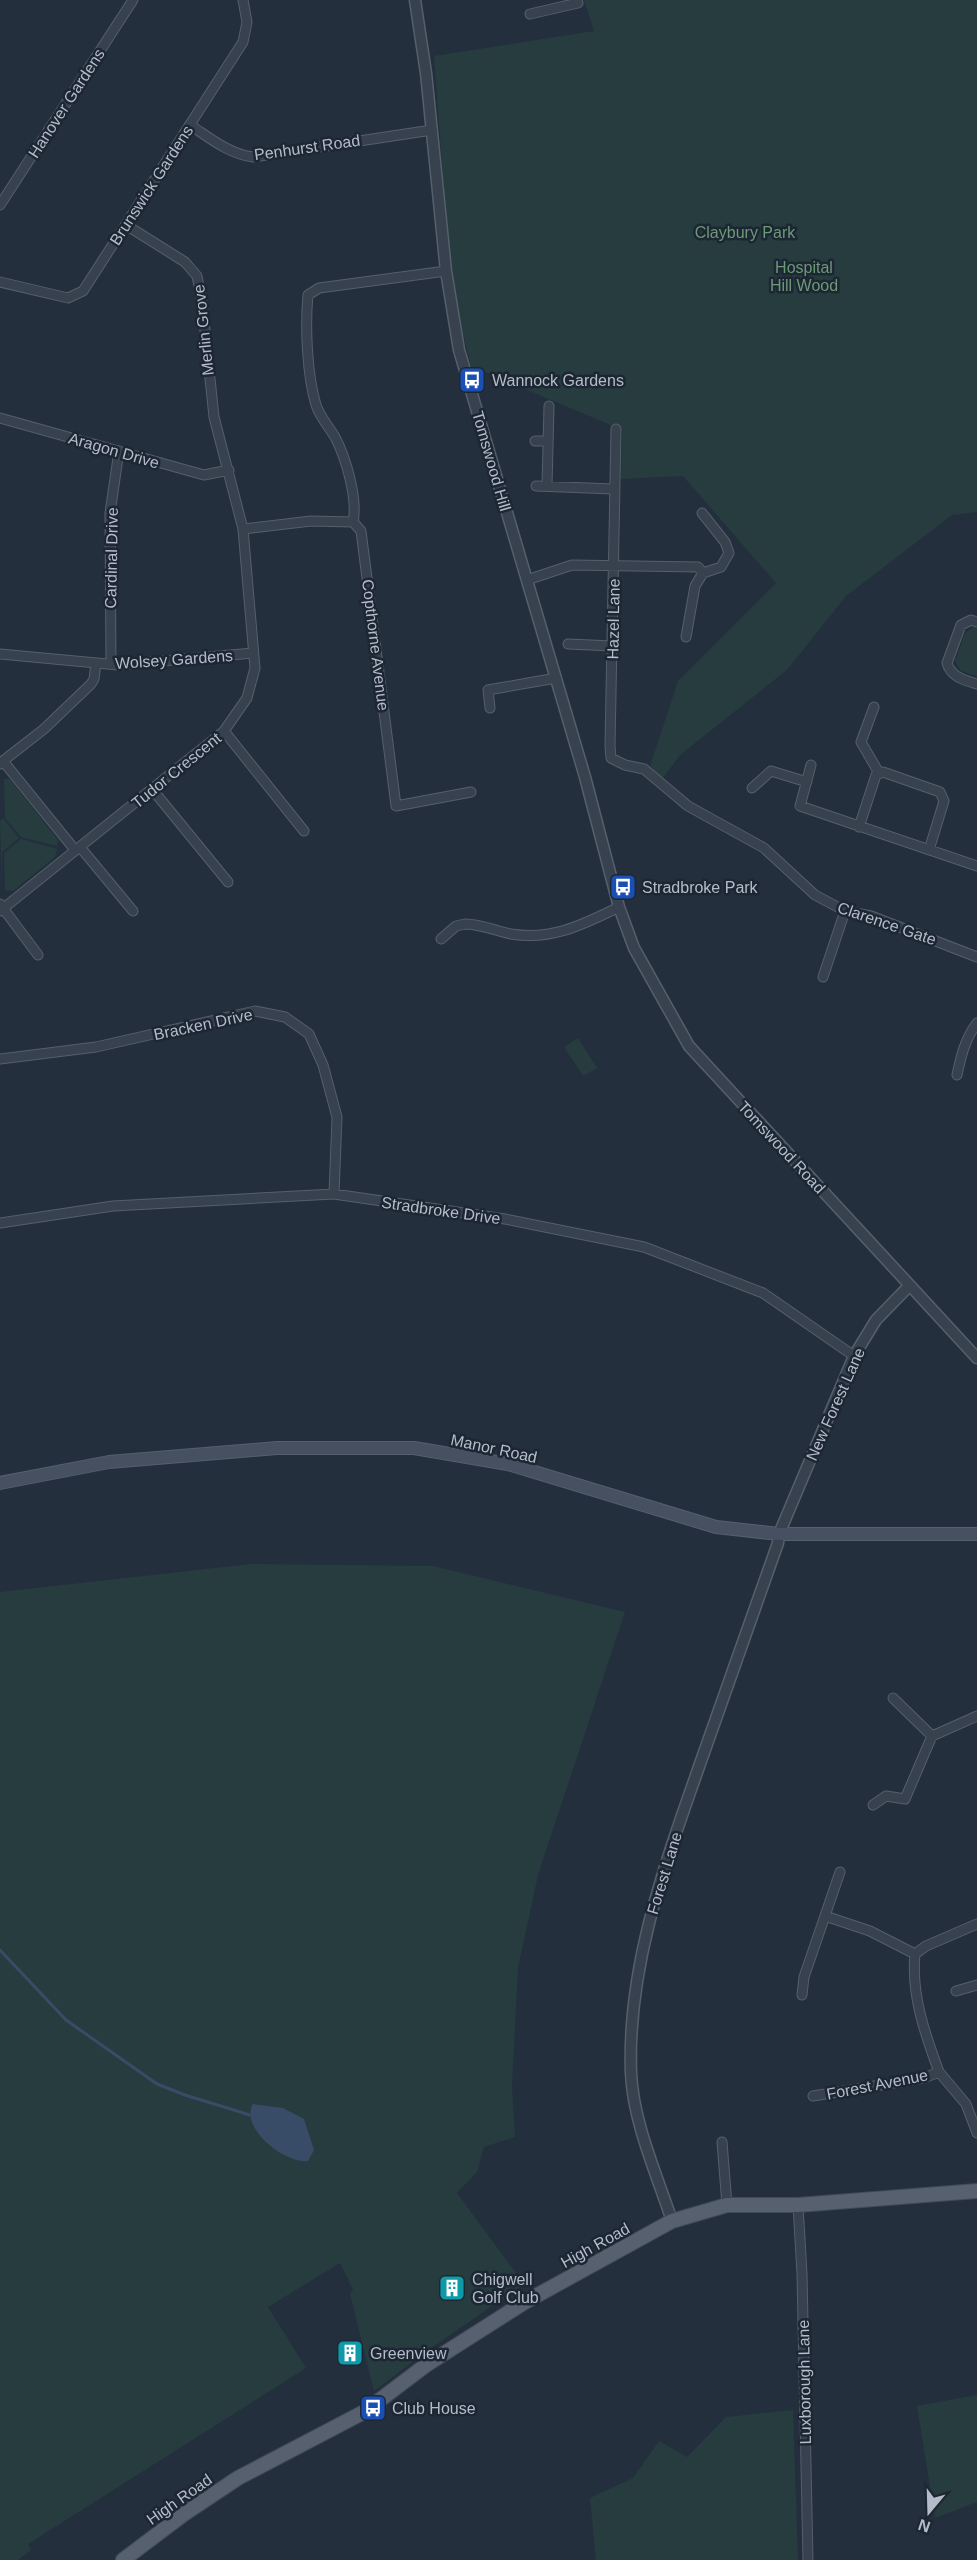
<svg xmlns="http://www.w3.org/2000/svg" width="977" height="2560" font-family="Arial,sans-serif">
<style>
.green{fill:#263c3f}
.water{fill:#394c67}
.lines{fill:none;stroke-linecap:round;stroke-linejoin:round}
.stream{stroke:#394c67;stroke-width:3}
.minor-casing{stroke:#565f6c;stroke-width:11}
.tertiary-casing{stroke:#565f6c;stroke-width:13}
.secondary-casing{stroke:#565f6c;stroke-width:14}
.primary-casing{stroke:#414a57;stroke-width:16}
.minor{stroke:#38414e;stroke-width:9}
.tertiary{stroke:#38414e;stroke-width:10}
.secondary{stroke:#465061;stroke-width:12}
.primary{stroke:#56606e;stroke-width:14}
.labels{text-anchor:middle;stroke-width:5;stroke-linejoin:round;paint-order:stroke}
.street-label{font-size:16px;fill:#b4bcc9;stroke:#1d2633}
.park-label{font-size:16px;fill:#6b9a76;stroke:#1d2633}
.poi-label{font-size:16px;fill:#b4bcc9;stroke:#1d2633;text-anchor:start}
</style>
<rect width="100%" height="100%" fill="#242f3e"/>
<path class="green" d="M 584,0 L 977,0 L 977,512 L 952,515 L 846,596 L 787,670 L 680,755 L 662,779 L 650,766 L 678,681 L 776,583 L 683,476 L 621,479 L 622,430 L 471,366 L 451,285 L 434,56 L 594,31 Z
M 973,627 L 977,628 L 977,676 L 961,671 L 955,661 L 965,633 Z
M 4,779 L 10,779 L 58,840 L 57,846 L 21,837 L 5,818 Z
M 3,818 L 19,838 L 2,852 L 2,890 L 0,821 Z
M 21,839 L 57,849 L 55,857 L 13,891 L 5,890 L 4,853 Z
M 578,1038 L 597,1068 L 583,1076 L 564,1047 Z
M 251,1564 L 433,1566 L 625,1612 L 538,1875 L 518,1968 L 512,2086 L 515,2137 L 484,2147 L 477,2172 L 457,2193 L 524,2284 L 434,2346 L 374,2391 L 350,2294 L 353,2290 L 340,2263 L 268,2307 L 306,2368 L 28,2544 L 31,2550 L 18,2560 L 0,2560 L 0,1592 Z
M 977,2395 L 977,2502 L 935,2518 L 917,2406 Z
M 793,2410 L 798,2560 L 596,2560 L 590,2498 L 633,2478 L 659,2441 L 687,2457 L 726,2417 Z"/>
<path class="water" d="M 253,2104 L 283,2108 L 304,2119 L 314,2150 L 308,2161 C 285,2164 239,2128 253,2104 Z"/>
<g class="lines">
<path class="stream" d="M 0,1950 L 66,2020 L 157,2084 L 185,2095 L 250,2115"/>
<defs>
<path id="minor" d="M 530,14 L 578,3 L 577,0
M 190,125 C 210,138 229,154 253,157 L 432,130
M 0,205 L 133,0
M 0,282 L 68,298 L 83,291 L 243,42 L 247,22 L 243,0
M 0,418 L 204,475 L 229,470
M 616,429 L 610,746 L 611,758 L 625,765 L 644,769 L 688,806 L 764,848 L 815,895 L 845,911 L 871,916 L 977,957
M 535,441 L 547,441
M 536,486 L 613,489
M 547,486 L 549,406
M 702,513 L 725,542 L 729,553 L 721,567 L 703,573
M 353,522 C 358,499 346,458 335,437 C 329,427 320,417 316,405 C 307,375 305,326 308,295 L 319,288 L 446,271
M 243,529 L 311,521 L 353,522 L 361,531 L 396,806 L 471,792
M 527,580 L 572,565 L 698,567 L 703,573 L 695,586 L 686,637
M 977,622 L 971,620 L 961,625 L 947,663 C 951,677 964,680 977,684
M 568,644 L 613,646
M 0,654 L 118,665 L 253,653
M 111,664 L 110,513 L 119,451
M 874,707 L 861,742 L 879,773
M 490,708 L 488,690 L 556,678
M 224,731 L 304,831
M 3,761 L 44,729 L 91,684 L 94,679 L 96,663
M 0,764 L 3,761 L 75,850
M 811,765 L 800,806 L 977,866
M 752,788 L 771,771 L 807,782
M 152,789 L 228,882
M 859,827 L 876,775 L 883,772 L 940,792 L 944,801 L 929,850
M 80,847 L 133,911
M 0,904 L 38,955
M 0,911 L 224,731 L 247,698 L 255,668 L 243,529 L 214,417 L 202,302 L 197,276 L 185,262 L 126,225
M 441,939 L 456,926 L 465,924 C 481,924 496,931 511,934 C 552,941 584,924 619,907
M 823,977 L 845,911
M 0,1059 L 96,1047 L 255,1011 L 285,1017 L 309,1034 L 323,1065 L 337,1117 L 334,1194
M 957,1075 C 961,1056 965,1039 977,1023
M 0,1223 L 113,1206 L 334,1194 L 505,1219 L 644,1247 L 763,1293 L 854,1356
M 893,1698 L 932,1736
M 873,1805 L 886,1796 L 905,1799 L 932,1736 L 977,1716
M 825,1916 L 870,1931 L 915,1954
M 915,1954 C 911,1995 925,2034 939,2072
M 915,1954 L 926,1946 L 977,1924
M 956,1991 L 977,1985
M 802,1995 L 804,1977 L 840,1872
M 813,2096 L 924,2078 L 939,2072 L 966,2104 L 977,2133
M 722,2142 L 727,2205
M 798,2205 L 802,2274 L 808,2560"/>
<path id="tertiary" d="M 415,0 L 426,73 L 446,271 L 459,350 L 585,777 L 619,907 L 634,948 L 689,1046 L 977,1358
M 672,2221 C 657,2175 633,2122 631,2073 C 627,1965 666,1861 701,1761 C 727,1689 752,1616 778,1543 L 779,1534 L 854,1356 L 876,1320 L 909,1286"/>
<path id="secondary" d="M 0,1483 L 109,1462 L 277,1448 L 414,1448 L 508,1464 L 716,1527 L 779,1534 L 977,1534"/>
<path id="primary" d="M 123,2560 L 184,2514 L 238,2478 L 364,2412 L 426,2365 L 525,2302 L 672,2221 L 727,2205 L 798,2205 L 977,2191"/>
</defs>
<use href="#minor" class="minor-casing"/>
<use href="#tertiary" class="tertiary-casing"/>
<use href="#secondary" class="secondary-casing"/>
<use href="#primary" class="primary-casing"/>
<use href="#minor" class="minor"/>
<use href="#tertiary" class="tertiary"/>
<use href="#secondary" class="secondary"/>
<use href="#primary" class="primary"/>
</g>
<defs>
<symbol id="bus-square" viewBox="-11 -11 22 22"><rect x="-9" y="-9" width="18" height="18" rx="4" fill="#1a4fb4" stroke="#1d2633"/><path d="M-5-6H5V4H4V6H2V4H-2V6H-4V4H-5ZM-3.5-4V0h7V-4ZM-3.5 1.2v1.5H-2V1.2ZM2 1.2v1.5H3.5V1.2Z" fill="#fff"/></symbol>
<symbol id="building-square" viewBox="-11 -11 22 22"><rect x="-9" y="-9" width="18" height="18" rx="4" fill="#0f9aa8" stroke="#1d2633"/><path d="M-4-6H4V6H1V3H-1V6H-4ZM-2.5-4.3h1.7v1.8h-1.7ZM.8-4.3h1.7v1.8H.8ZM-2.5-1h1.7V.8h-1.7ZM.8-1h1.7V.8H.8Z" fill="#fff"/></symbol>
</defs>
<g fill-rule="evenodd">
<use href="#bus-square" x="457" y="365" width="30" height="30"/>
<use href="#bus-square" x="608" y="872" width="30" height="30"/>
<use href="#building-square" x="437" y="2273" width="30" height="30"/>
<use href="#building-square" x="335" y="2338" width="30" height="30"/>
<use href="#bus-square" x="358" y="2393" width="30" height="30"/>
</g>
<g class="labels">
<g class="street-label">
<text transform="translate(66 103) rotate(-57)" y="6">Hanover Gardens</text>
<text transform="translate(307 147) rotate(-8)" y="6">Penhurst Road</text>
<text transform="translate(151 185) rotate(-57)" y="6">Brunswick Gardens</text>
<text transform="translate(203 330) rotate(-96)" y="6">Merlin Grove</text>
<text transform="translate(114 450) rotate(16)" y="6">Aragon Drive</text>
<text transform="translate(492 461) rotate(74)" y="6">Tomswood Hill</text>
<text transform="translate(111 558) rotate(-89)" y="6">Cardinal Drive</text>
<text transform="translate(613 619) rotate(-89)" y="6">Hazel Lane</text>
<text transform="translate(376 645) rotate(83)" y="6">Copthorne Avenue</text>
<text transform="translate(174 659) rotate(-4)" y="6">Wolsey Gardens</text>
<text transform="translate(176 770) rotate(-39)" y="6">Tudor Crescent</text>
<text transform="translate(887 923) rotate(19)" y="6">Clarence Gate</text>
<text transform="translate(203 1024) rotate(-12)" y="6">Bracken Drive</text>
<text transform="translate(782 1147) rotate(47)" y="6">Tomswood Road</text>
<text transform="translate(441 1210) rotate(8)" y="6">Stradbroke Drive</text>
<text transform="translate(835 1404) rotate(-66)" y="6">New Forest Lane</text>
<text transform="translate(494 1448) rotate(12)" y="6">Manor Road</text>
<text transform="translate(664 1873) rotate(-73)" y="6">Forest Lane</text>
<text transform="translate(877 2084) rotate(-11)" y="6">Forest Avenue</text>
<text transform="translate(595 2245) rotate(-29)" y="6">High Road</text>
<text transform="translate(804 2382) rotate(-91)" y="6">Luxborough Lane</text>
<text transform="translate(179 2499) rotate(-35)" y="6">High Road</text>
</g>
<g class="park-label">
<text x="745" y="238">Claybury Park</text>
<text x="804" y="273">Hospital<tspan x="804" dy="18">Hill Wood</tspan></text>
</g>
<g class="poi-label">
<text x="492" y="386">Wannock Gardens</text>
<text x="642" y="893">Stradbroke Park</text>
<text x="472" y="2285">Chigwell<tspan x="472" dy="18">Golf Club</tspan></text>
<text x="370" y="2359">Greenview</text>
<text x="392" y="2414">Club House</text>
</g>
</g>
<g transform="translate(929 2512) rotate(199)" stroke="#1d2633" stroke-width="4.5" paint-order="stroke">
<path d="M0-4.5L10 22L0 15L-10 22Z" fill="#b4bcc9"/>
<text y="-9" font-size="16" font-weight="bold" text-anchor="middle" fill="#b4bcc9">N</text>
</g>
</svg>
